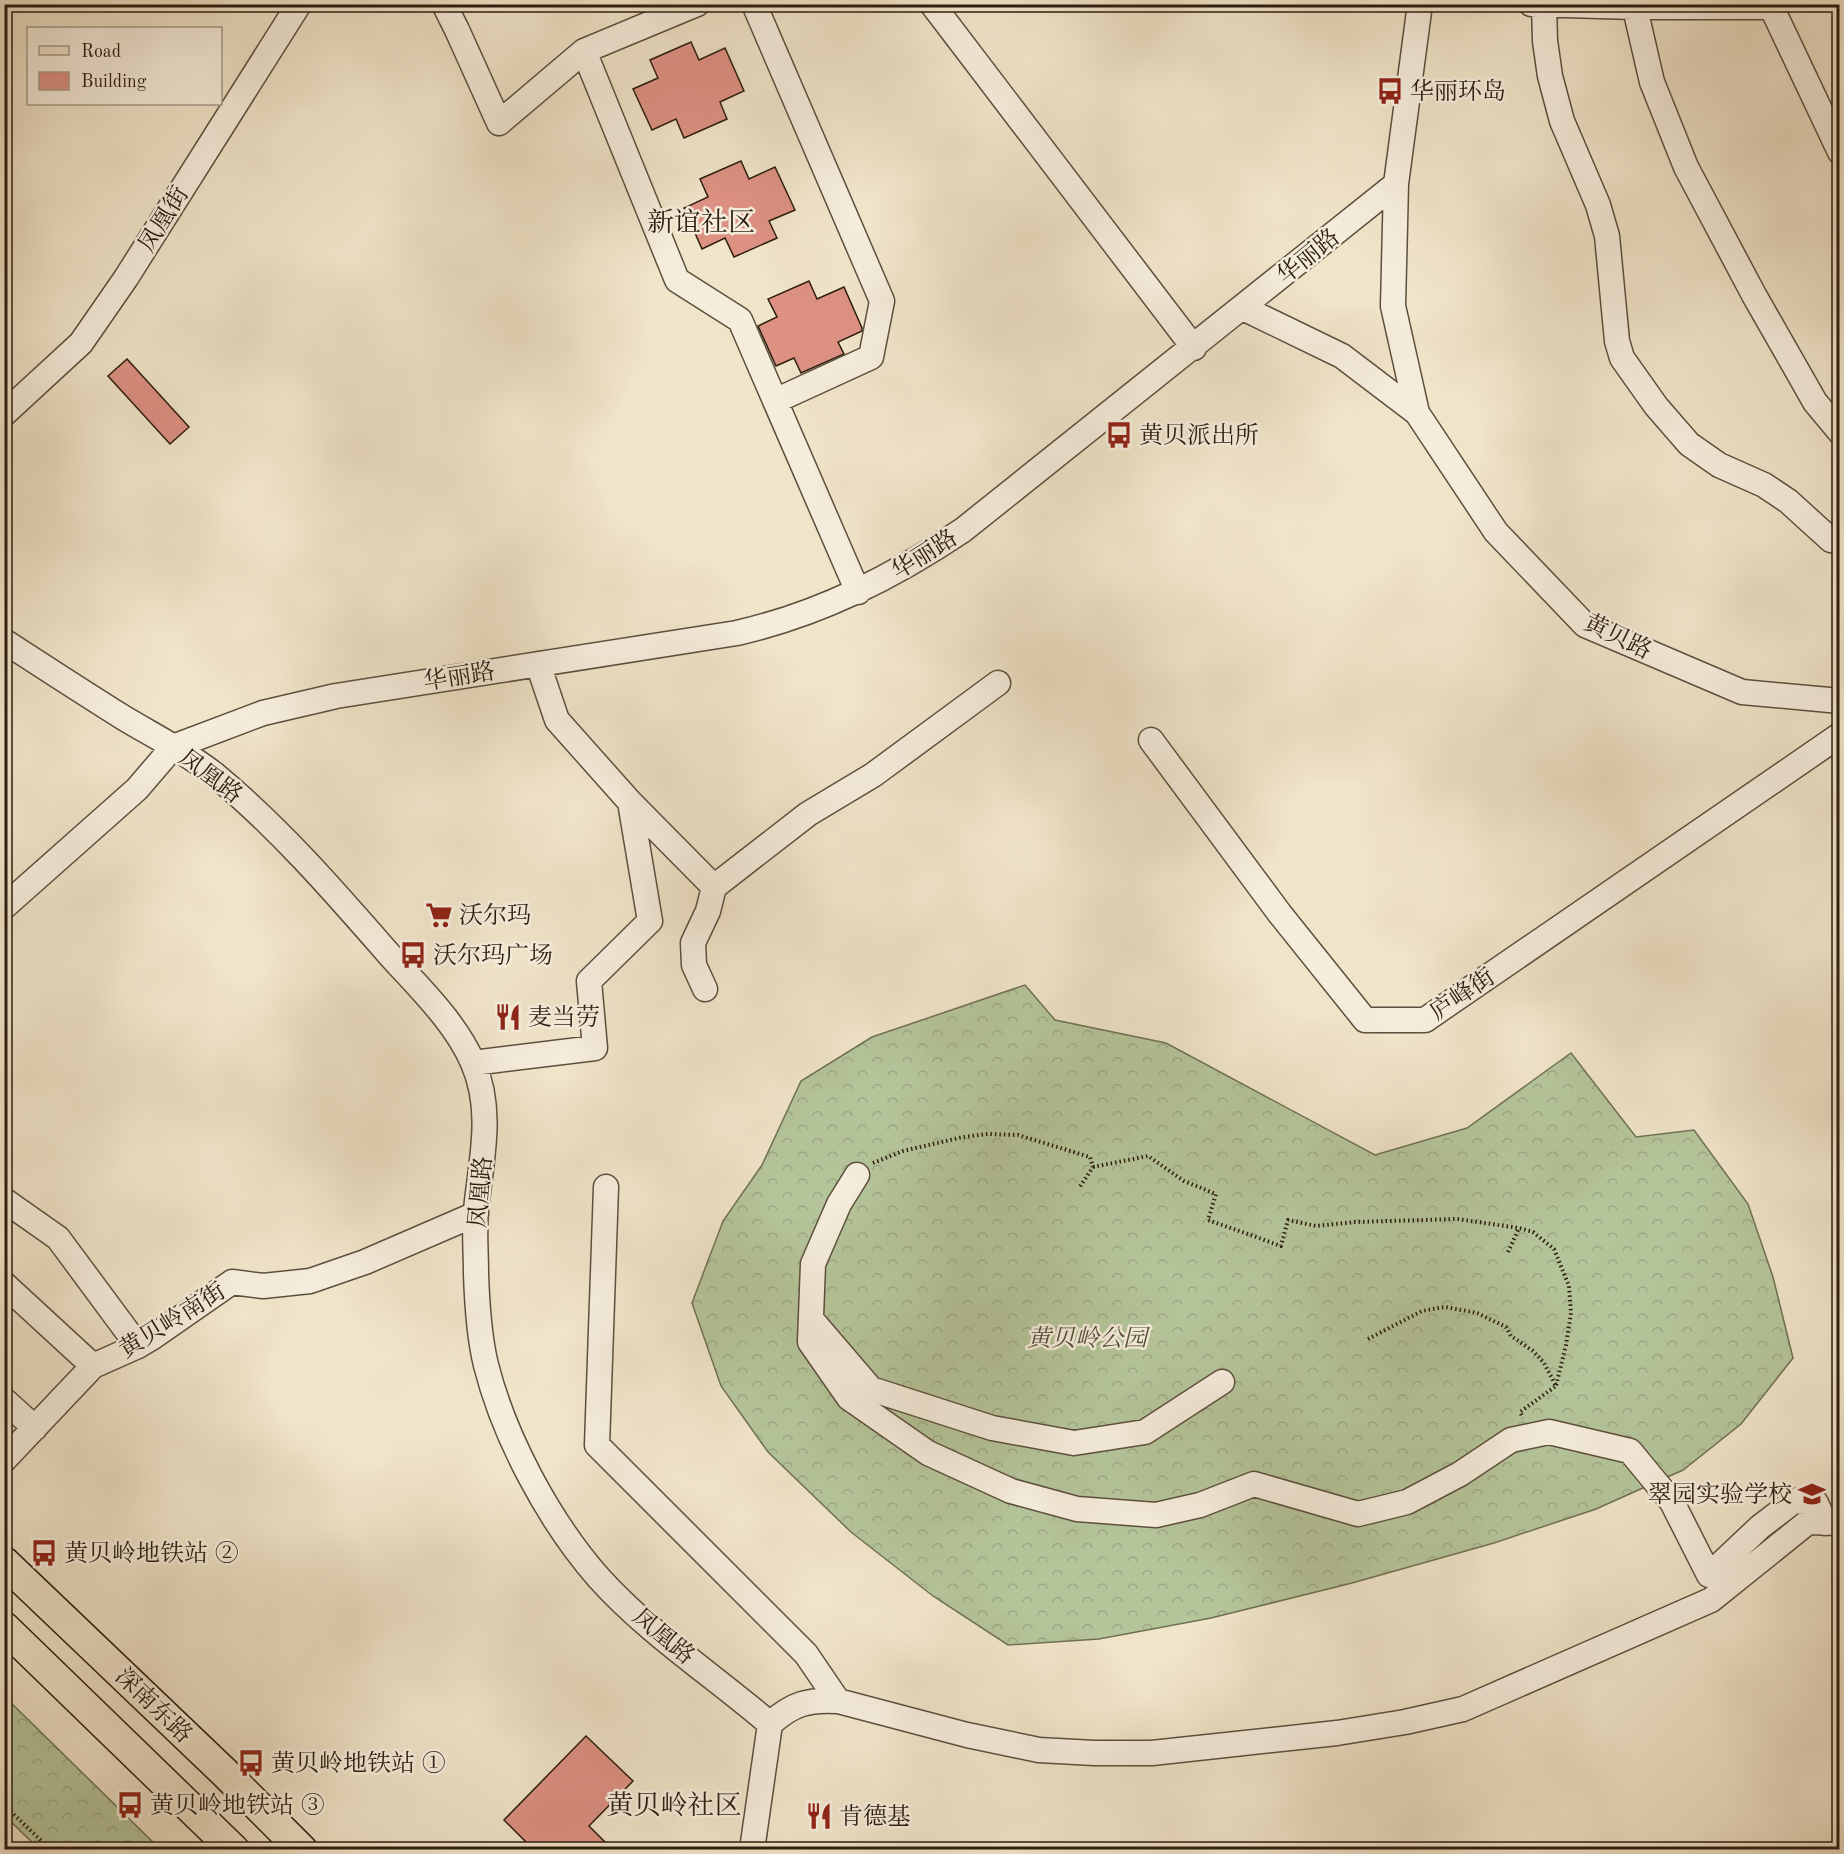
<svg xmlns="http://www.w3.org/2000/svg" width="1844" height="1854" font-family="'Old Standard TT','Noto Serif SC',serif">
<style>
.forest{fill:url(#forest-crowns);stroke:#707154;stroke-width:1.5}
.building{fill:#dd9183;stroke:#2c1d0f;stroke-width:1.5}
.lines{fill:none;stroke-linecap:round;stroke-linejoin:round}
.minor-casing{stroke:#5d4f3e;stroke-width:27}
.major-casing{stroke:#2c1d0f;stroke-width:33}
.path{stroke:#2c1d0f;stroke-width:4;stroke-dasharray:1.5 3;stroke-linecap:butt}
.minor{stroke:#f5eddc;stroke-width:24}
.major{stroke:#f0e4c9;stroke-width:30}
.labels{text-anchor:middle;stroke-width:5;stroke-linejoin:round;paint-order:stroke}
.poi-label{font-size:24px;fill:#2c1d0f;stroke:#f5eddc;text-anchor:start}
.street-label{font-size:24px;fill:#2c1d0f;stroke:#f5eddc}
.park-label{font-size:24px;font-style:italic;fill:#554f39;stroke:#f5eddc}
.quarter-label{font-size:27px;fill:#2c1d0f;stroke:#f5eddc}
</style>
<defs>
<pattern id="forest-crowns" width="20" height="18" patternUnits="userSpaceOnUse" patternTransform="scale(1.5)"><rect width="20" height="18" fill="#b5c59a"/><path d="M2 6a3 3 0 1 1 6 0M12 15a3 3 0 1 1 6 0" fill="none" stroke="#9ca984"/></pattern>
</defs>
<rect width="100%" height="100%" fill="#f0e4c9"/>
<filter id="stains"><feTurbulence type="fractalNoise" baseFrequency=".00333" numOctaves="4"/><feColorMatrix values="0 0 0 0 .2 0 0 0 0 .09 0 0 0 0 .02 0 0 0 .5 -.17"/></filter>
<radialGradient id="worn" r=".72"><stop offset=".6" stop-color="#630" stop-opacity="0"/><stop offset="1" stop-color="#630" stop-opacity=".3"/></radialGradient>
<path class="forest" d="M 1025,985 L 1055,1020 L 1166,1043 L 1375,1155 L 1467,1128 L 1571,1053 L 1636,1137 L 1694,1130 L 1748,1204 L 1773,1277 L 1793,1358 L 1741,1424 L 1683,1470 L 1596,1509 L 1494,1543 L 1352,1583 L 1211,1618 L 1099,1639 L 1008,1645 L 933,1596 L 851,1532 L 768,1452 L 721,1386 L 692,1303 L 723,1221 L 762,1165 L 801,1081 L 872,1037 Z
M 5,1697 L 160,1849 L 39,1849 L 5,1816 Z"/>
<path class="building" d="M 691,42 L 699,60 L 725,48 L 744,91 L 720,102 L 727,119 L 684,138 L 676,119 L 652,130 L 633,89 L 658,78 L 650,60 Z
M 741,161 L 749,179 L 775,167 L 795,210 L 769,221 L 777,238 L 734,257 L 725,238 L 702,249 L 684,208 L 708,197 L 700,179 Z
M 809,281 L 817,299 L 844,287 L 862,328 L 862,331 L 838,342 L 844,354 L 801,373 L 794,358 L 776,366 L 758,326 L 777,317 L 768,299 Z
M 127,359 L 189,427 L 170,444 L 108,376 Z
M 586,1736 L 633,1781 L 589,1826 L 613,1850 L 534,1850 L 504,1820 Z"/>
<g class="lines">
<defs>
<path id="minor" d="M 444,4 L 457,30 L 499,123 L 584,51
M 697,4 L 584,51 L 677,280 L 740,320 L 858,592
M 754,4 L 882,301 L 871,357 L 775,401
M 932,4 L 1194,348
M 1531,4 L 1634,7 L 1770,7
M 1634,4 L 1652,82 L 1686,167 L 1754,295 L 1815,402 L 1840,432
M 1770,4 L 1840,152
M 1544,5 L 1545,41 L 1550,76 L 1562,121 L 1598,205 L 1607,236 L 1617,341 L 1622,358 L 1656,406 L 1689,444 L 1719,465 L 1764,485 L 1788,501 L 1831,540 L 1840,542
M 1243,308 L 1342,356 L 1417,413 L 1496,532 L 1585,625 L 1742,692 L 1840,701
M 1417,413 L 1393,306 L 1396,184 L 1420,4
M 4,414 L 81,343 L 126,278 L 299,4
M 4,641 C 44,667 84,693 124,718 C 154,736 186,752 214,774 C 278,827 332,889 387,952 C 417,986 455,1021 473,1063 C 494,1111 481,1160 476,1210 C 474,1231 476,1253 476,1274 C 477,1303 479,1337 486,1365 C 504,1437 549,1521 598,1577 C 648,1633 713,1675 770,1724 L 752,1850
M 538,664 L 557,720 L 630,802 L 714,887
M 1151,740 L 1280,914 L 1365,1020 L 1425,1020 L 1840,735
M 4,907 L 137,789 L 173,747 L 263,713 L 336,696 L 737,633 C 820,614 893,577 963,530 L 1396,184
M 705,989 L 694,965 L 693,943 L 708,911 L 714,887 L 808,814 L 873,775 L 998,683
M 473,1063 L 595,1048 L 589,981 L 650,921 L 630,802
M 857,1175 L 839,1204 L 813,1264 L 810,1342 L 849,1398 L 928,1453 L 1011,1491 L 1077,1509 L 1156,1515 L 1200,1505 L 1254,1484 L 1358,1514 L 1407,1502 L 1460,1474 L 1511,1440 L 1549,1432 L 1630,1451 L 1672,1502 L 1709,1575 L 1760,1527 L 1794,1501 L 1816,1503 L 1825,1523
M 606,1187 L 597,1445 L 806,1654 L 838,1701
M 4,1200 L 58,1238 L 138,1346
M 4,1284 L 93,1366
M 811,1319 L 871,1389 L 992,1428 L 1074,1443 L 1145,1432 L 1222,1382
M 4,1400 L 35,1428
M 4,1460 L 93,1366 L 138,1346 L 153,1337 L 232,1282 L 263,1286 L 310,1281 L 365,1262 L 476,1214
M 770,1724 C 792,1704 808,1699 838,1701 L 967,1735 L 1039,1750 L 1094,1753 L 1152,1753 L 1337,1733 L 1405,1722 L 1463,1709 L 1711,1600 L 1808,1522 L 1838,1523"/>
<path id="major" d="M 4,1562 L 224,1772 L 302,1850
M 4,1627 L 234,1850"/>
</defs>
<use href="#minor" class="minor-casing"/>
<use href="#major" class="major-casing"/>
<path class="path" d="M 873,1163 L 903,1151 L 963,1137 L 988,1134 L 1018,1135 L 1090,1157 L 1093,1167 L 1079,1188
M 1093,1167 L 1148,1156 L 1184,1181 L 1216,1194 L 1208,1220 L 1281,1246 L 1288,1220 L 1316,1226 L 1355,1222 L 1457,1219 L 1519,1228 L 1533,1232 L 1554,1249 L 1569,1286 L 1571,1313 L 1566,1345 L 1556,1386
M 1508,1252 L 1519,1228
M 1368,1339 L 1422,1311 L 1445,1307 L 1477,1313 L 1506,1327 L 1511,1336 L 1533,1351 L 1544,1363 L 1556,1386 L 1520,1412 L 1523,1418
M 4,1805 L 51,1850"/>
<use href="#minor" class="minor"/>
<use href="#major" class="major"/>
</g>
<defs>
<symbol id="bus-bare" viewBox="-9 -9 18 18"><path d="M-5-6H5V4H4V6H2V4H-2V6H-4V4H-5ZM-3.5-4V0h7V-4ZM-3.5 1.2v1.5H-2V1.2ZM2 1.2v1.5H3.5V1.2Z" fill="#8f2418" stroke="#f5eddc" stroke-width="2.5" paint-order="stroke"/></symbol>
<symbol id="supermarket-bare" viewBox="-9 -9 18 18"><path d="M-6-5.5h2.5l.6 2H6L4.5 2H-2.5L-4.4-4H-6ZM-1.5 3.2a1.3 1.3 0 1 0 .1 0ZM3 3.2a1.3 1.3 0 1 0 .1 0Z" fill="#8f2418" stroke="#f5eddc" stroke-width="2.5" paint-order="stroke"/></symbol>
<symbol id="restaurant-bare" viewBox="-9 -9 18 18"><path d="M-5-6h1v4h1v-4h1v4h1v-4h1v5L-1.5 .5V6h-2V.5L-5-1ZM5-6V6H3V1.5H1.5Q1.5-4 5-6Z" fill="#8f2418" stroke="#f5eddc" stroke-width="2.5" paint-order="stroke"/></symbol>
<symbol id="school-bare" viewBox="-9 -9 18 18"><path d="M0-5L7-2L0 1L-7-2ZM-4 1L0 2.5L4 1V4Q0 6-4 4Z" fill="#8f2418" stroke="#f5eddc" stroke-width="2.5" paint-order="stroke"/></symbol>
</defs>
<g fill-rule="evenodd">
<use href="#bus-bare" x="1371" y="72" width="38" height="38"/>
<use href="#bus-bare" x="1100" y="416" width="38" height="38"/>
<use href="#supermarket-bare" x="420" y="896" width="38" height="38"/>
<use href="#bus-bare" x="394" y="936" width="38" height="38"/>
<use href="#restaurant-bare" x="489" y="998" width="38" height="38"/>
<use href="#school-bare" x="1793" y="1475" width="38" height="38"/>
<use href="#bus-bare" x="25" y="1534" width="38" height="38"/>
<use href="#bus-bare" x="232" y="1744" width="38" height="38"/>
<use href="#bus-bare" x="111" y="1786" width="38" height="38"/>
<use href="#restaurant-bare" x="800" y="1797" width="38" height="38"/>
</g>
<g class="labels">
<g class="poi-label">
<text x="1410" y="99">华丽环岛</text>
<text x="1139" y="443">黄贝派出所</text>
<text x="459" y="923">沃尔玛</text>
<text x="433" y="963">沃尔玛广场</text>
<text x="528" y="1025">麦当劳</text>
<text x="1792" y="1502" text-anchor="end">翠园实验学校</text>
<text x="64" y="1561">黄贝岭地铁站 ②</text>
<text x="271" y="1771">黄贝岭地铁站 ①</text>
<text x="150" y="1813">黄贝岭地铁站 ③</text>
<text x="839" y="1824">肯德基</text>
</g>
<g class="street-label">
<text transform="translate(163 219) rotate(-58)" y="8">凤凰街</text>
<text transform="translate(1308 256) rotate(-39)" y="8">华丽路</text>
<text transform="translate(924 554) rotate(-32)" y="8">华丽路</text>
<text transform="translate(1618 636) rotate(26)" y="8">黄贝路</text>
<text transform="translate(459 676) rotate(-9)" y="8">华丽路</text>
<text transform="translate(211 776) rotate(37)" y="8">凤凰路</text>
<text transform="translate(1462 994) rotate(-34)" y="8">庐峰街</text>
<text transform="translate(480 1192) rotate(-85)" y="8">凤凰路</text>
<text transform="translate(172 1320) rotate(-32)" y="8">黄贝岭南街</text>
<text transform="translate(664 1636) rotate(40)" y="8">凤凰路</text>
<text transform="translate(154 1705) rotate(44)" y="8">深南东路</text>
</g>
<g class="park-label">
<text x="1087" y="1346">黄贝岭公园</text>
</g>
<g class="quarter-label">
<text x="701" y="231">新谊社区</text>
<text x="674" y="1814">黄贝岭社区</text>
</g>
</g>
<rect width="1844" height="1854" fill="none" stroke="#f0e4c9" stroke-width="24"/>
<rect x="6" y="6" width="1832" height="1842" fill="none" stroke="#2c1d0f" stroke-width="3"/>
<rect x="12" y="12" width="1820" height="1830" fill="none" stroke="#2c1d0f" stroke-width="1.5"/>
<rect x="27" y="27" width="195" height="78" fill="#f5eddc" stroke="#a59a8a" stroke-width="1.5"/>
<rect x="39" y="46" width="30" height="9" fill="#f0e4c9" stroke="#a59a8a" stroke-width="1.5"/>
<text x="81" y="57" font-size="18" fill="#2c1d0f">Road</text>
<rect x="39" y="72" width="30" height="18" fill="#dd9183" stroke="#a59a8a" stroke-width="1.5"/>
<text x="81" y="87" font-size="18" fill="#2c1d0f">Building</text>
<rect width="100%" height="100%" filter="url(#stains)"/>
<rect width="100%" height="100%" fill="url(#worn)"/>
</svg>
